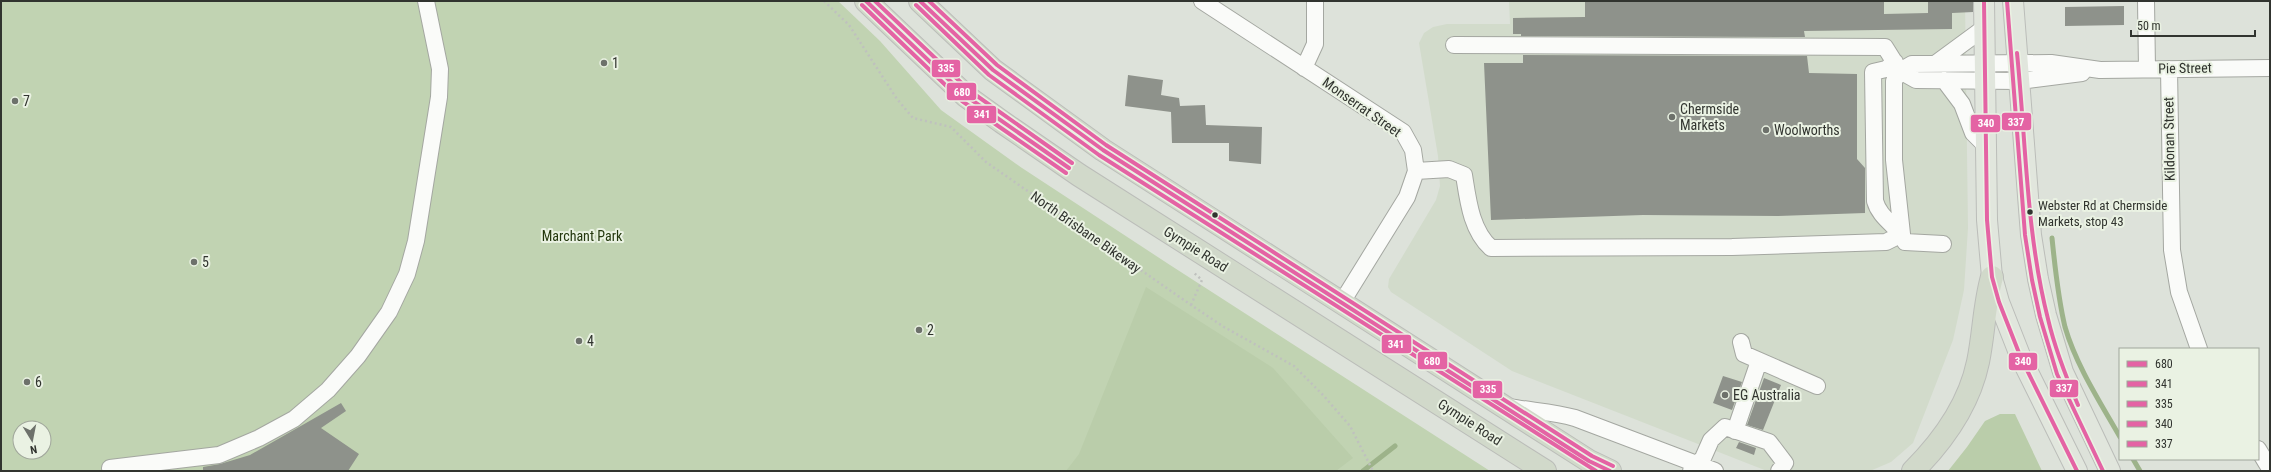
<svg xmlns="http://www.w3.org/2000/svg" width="2271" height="472" font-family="'Roboto Condensed',sans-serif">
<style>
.built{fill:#d2dbcb}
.green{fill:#c1d3b2;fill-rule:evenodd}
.forest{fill:#bacdaa}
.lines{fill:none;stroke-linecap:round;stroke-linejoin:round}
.stream{stroke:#9db38a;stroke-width:5}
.building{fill:#8e928b}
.minor-casing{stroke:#a4a7a1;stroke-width:18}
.major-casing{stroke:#bbbdb9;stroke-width:22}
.highway-casing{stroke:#bbbdb9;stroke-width:24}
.path{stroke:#bfc1be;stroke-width:2.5;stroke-dasharray:2 3;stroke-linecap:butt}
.minor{stroke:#fafbf9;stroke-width:16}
.major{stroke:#e1e6dd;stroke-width:20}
.highway{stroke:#d1d9ca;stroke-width:22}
.bus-1-casing{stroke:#eaf2e3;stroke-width:7}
.bus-2-casing{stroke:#eaf2e3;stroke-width:7}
.bus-3-casing{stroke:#eaf2e3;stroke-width:7}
.bus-4-casing{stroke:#eaf2e3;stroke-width:7}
.bus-5-casing{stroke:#eaf2e3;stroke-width:7}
.bus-1{stroke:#e463a4;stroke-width:4}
.bus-2{stroke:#e463a4;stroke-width:4}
.bus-3{stroke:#e463a4;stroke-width:4}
.bus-4{stroke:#e463a4;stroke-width:4}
.bus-5{stroke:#e463a4;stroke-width:4}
.poi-dot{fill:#6d716b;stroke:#eaf2e3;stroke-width:1.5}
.bus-dot{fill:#31342f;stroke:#eaf2e3;stroke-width:1.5}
.labels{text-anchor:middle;stroke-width:4;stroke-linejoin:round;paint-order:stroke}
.bus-label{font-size:13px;fill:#31342f;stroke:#eaf2e3;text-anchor:start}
.poi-label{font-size:14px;fill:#31342f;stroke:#eaf2e3;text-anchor:start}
.street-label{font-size:14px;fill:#31342f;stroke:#eaf2e3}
.park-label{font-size:14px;fill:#23370d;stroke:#eaf2e3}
.line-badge{stroke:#eaf2e3;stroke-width:1.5}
.badge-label{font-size:11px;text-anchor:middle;font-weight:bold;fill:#fff}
</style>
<rect width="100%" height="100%" fill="#dde2da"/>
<path class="built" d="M 1509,1 L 1965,1 L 1968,228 L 1964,290 L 1953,340 L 1913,443 L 1891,462 L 1870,471 L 1767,471 L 1512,371 L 1391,292 L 1388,287 L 1389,279 L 1436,200 L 1440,186 L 1438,156 L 1419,43 L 1424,33 L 1433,27 L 1447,24 L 1510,24 Z"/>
<path class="green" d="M 1,1 L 838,1 L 880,41 L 941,110 L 1022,168 L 1170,265 L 1490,471 L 1,471 ZM 20,428 L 44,428 L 44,452 L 20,452 Z"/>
<path class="forest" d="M 1146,287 L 1273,368 L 1353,458 L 1336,471 L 1066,471 L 1079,454 Z
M 2000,414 L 2015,414 L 2042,471 L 1948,471 L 1967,447 L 1985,421 Z"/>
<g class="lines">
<path class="stream" d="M 2052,238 C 2055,268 2058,298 2065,327 C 2076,365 2100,402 2120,437
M 2133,459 L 2140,471
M 1363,471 L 1395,446"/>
</g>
<path class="building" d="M 1585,1 L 1884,1 L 1884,14 L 1928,13 L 1928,1 L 1973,1 L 1973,12 L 1952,13 L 1952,29 L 1804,31 L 1805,37 L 1521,36 L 1521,34 L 1513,34 L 1513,18 L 1585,17 Z
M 2124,6 L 2124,25 L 2065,26 L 2065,7 Z
M 1523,55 L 1807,56 L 1809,73 L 1857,74 L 1857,159 L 1865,168 L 1865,213 L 1778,216 L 1643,215 L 1491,220 L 1484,63 L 1523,63 Z
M 1128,75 L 1163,80 L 1161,95 L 1179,98 L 1180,106 L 1205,105 L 1206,125 L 1262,127 L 1261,164 L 1229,161 L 1229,143 L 1172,143 L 1171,112 L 1125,106 Z
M 1723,376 L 1742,382 L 1732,410 L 1713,403 Z
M 1764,378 L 1781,385 L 1763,430 L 1747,425 Z
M 341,403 L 346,411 L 321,428 L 359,454 L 348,471 L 203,471 L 203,467 L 220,464 L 250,455 Z
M 1739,442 L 1756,448 L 1754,455 L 1736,448 Z"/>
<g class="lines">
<defs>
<path id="minor" d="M 1202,1 L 1403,132 L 1413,150 L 1416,171 L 1407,197 L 1342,302
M 2146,1 L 2147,69
M 1454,45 L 1885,47 L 1900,71 L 1916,80 L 2019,81 L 2082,73
M 1895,62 L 1886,69 L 1873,72 L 1875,201 C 1880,219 1898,226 1905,242 L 1943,244
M 1935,64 L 1984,28
M 1304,68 L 1315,44 L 1315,1
M 2169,69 L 2172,250 L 2179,292 L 2199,349
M 1944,80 L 1962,104 L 1973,133 L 1986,146
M 1416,171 L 1449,169 L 1464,175 C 1468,200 1471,230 1491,248 L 1732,247 L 1886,242 L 1902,234 L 1894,160 L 1894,81 L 1900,71 L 1912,64 L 2051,63 L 2100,70 L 2270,68
M 1741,342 L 1744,354 L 1817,386
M 1510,407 C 1532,411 1554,412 1575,418 L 1715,471
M 1735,431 L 1759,361
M 2258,449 L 2270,469
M 110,468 L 219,455 L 259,438 L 294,419 L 328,390 L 358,356 L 389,312 L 407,274 L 416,241 L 439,97 L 440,69 L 426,1
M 1691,471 L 1703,458 L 1711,440 L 1725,427 L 1769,442 L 1785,463 L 1779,471"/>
<path id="major" d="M 1984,1 L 1987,220 L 1992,277 L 1999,302 L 2021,358 L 2077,471
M 2013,1 L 2031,235 L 2038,279 L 2046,315 L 2063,372 L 2110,471"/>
<path id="highway" d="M 866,1 L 966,96 L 1002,122 L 1079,175 L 1545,471
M 920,1 L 993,70 L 1103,150 L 1589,461 L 1610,471
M 1913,471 C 1944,440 1969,405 1978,362 C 1984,333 1984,305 1992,277"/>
</defs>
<use href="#minor" class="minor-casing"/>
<use href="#major" class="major-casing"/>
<use href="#highway" class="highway-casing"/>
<path class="path" d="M 824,1 L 849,25 L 897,99 L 913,118 L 951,127 L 986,162 L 1191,305 L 1224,327 L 1294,366 L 1323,395 L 1350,426 L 1373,471
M 1191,305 L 1202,280 L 1193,272"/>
<use href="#minor" class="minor"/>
<use href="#major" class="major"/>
<use href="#highway" class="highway"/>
<defs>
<path id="bus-1" d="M 866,1 L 966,96 L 1069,168
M 920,1 L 993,70 L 1103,150 L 1589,461 L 1610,471"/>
<path id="bus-2" d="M 862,5 L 962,101 L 1066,173
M 916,5 L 989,75 L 1099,155 L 1596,471"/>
<path id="bus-3" d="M 875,1 L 970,91 L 1072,163
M 929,1 L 997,65 L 1106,145 L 1592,456 L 1613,466"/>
<path id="bus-4" d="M 1984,1 L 1987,220 L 1992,277 L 1999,302 L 2021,358 L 2077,471
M 2017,53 C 2026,141 2026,233 2048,319 C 2055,349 2066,377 2078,405"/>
<path id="bus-5" d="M 2007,1 L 2025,235 L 2032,280 L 2040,317 L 2057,374 L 2103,471"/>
</defs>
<use href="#bus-1" class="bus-1-casing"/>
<use href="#bus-2" class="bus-2-casing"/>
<use href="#bus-3" class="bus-3-casing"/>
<use href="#bus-4" class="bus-4-casing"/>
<use href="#bus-5" class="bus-5-casing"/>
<use href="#bus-1" class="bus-1"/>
<use href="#bus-2" class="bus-2"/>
<use href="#bus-3" class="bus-3"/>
<use href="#bus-4" class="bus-4"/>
<use href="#bus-5" class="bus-5"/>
</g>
<g class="poi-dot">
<circle cx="604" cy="63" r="4"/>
<circle cx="15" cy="101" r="4"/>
<circle cx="1672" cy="117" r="4"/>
<circle cx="1766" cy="130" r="4"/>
<circle cx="194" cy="262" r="4"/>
<circle cx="919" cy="330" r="4"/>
<circle cx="579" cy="341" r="4"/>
<circle cx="27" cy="382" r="4"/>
<circle cx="1725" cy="395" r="4"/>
</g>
<g class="bus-dot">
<circle cx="2030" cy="212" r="3.5"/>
<circle cx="1215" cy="215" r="3.5"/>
</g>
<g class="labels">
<g class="bus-label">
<text x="2038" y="210">Webster Rd at Chermside<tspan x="2038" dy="16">Markets, stop 43</tspan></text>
</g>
<g class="poi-label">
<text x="612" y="68">1</text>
<text x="23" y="106">7</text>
<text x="1680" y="114">Chermside<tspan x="1680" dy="16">Markets</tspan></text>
<text x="1774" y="135">Woolworths</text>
<text x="202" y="267">5</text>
<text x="927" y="335">2</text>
<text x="587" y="346">4</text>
<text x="35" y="387">6</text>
<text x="1733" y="400">EG Australia</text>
</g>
<g class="street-label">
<text transform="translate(2185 68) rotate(-1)" y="5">Pie Street</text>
<text transform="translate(1362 107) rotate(35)" y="5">Monserrat Street</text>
<text transform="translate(2169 139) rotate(-91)" y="5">Kildonan Street</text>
<text transform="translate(1086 232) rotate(35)" y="5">North Brisbane Bikeway</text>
<text transform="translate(1196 249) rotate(32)" y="5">Gympie Road</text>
<text transform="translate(1470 422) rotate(33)" y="5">Gympie Road</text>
</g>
<g class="park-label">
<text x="582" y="241">Marchant Park</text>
</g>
</g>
<g class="line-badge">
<rect x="931" y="59" width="30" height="19" rx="4" fill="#e463a4"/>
<rect x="946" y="82" width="31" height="19" rx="4" fill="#e463a4"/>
<rect x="966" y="105" width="31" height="19" rx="4" fill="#e463a4"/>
<rect x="2001" y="112" width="31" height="19" rx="4" fill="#e463a4"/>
<rect x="1970" y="114" width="31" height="19" rx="4" fill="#e463a4"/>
<rect x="1381" y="334" width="31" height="20" rx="4" fill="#e463a4"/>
<rect x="1417" y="351" width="31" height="19" rx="4" fill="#e463a4"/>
<rect x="2008" y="352" width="30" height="19" rx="4" fill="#e463a4"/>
<rect x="2049" y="379" width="30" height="19" rx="4" fill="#e463a4"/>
<rect x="1472" y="380" width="31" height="19" rx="4" fill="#e463a4"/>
</g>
<g class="badge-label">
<text x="946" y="72">335</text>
<text x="962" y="96">680</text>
<text x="982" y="118">341</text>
<text x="2016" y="126">337</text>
<text x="1986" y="127">340</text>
<text x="1396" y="348">341</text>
<text x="1432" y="365">680</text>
<text x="2023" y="365">340</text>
<text x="2064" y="392">337</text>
<text x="1488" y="393">335</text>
</g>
<rect width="2271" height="472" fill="none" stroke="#31342f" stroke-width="4"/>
<rect x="2119" y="348" width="140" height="112" fill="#eaf2e3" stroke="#a0a69b"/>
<rect x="2127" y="361" width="20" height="6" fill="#e463a4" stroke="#a0a69b"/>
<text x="2155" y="368" font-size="12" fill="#31342f">680</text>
<rect x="2127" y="381" width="20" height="6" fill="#e463a4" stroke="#a0a69b"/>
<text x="2155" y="388" font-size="12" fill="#31342f">341</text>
<rect x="2127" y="401" width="20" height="6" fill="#e463a4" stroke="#a0a69b"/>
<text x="2155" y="408" font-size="12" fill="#31342f">335</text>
<rect x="2127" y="421" width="20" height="6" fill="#e463a4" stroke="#a0a69b"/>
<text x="2155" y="428" font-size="12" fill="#31342f">340</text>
<rect x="2127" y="441" width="20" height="6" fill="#e463a4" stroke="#a0a69b"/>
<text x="2155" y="448" font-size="12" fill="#31342f">337</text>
<g transform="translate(32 440) rotate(170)"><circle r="19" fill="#eaf2e3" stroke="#a0a69b"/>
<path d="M0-3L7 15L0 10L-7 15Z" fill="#6d716b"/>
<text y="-6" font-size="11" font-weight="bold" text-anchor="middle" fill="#31342f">N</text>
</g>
<path d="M2131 30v6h124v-6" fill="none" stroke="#31342f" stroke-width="2"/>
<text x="2137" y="30" font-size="12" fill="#31342f" stroke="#eaf2e3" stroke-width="3" paint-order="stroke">50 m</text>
</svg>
